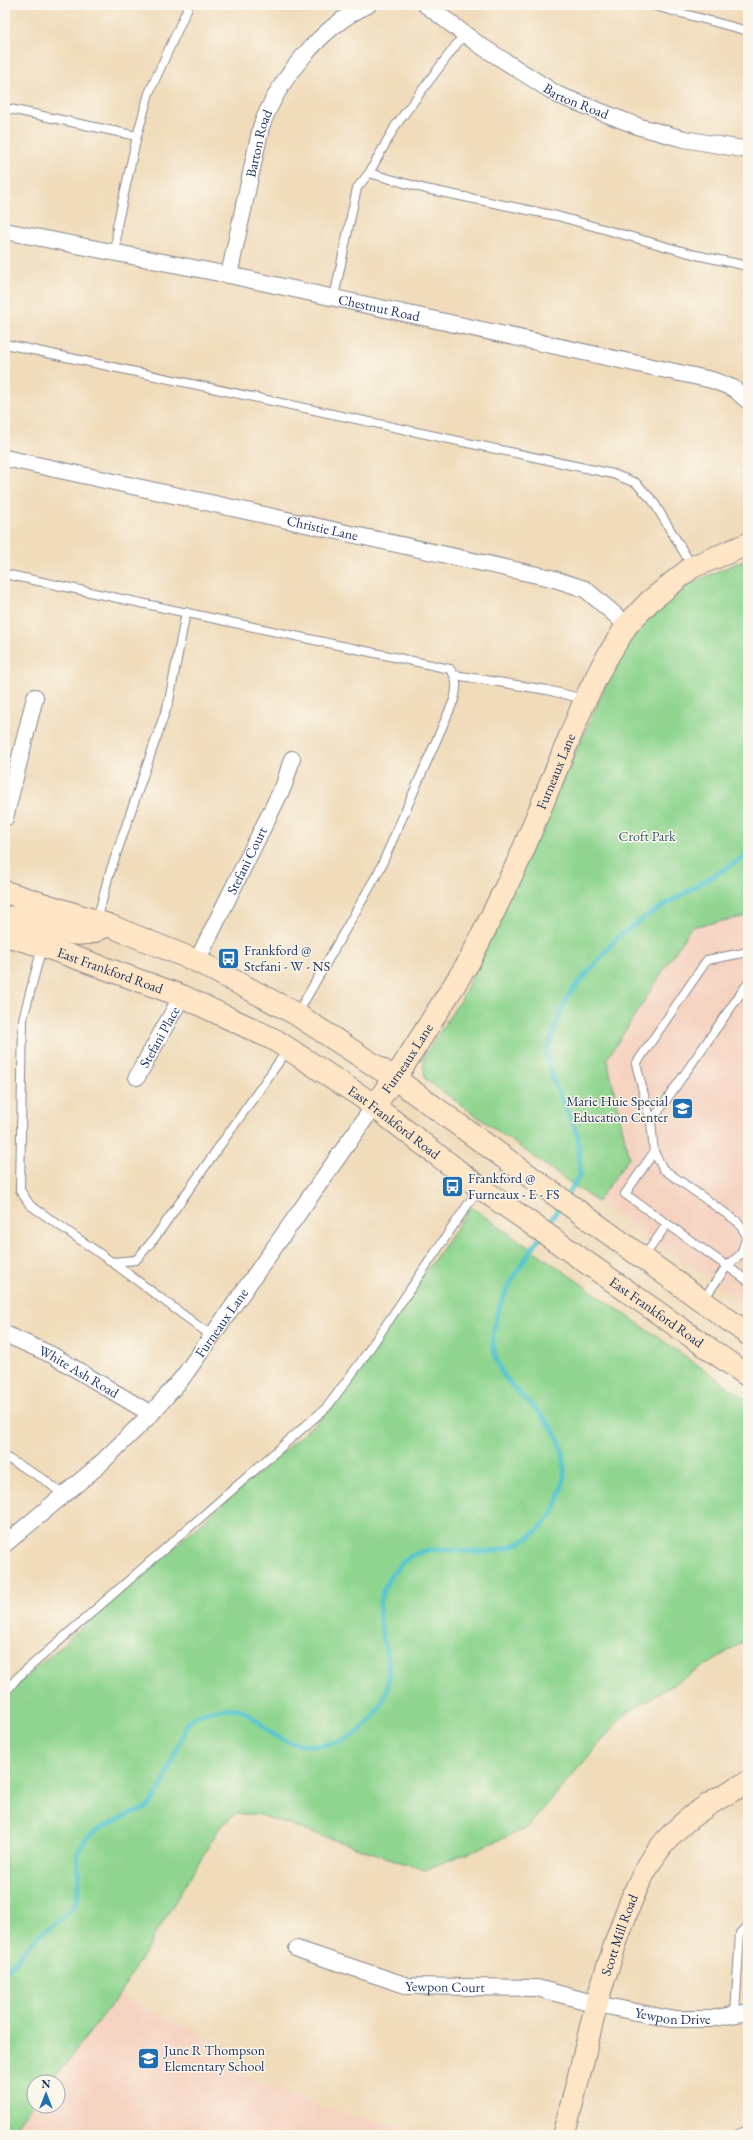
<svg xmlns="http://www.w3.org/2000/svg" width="753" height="2140" font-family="'EB Garamond',serif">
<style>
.built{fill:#f5d3c1}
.green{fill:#8fd58f;stroke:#558276}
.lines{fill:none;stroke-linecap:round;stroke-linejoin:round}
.stream{stroke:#5ac7ce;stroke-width:5}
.lane-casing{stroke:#86858c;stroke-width:10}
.street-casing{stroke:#86858c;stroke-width:18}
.secondary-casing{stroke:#86858c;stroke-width:24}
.lane{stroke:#fff;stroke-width:8}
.street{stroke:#fff;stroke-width:16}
.secondary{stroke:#fde5c5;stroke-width:22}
.labels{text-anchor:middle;stroke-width:3;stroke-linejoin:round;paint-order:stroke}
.street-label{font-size:14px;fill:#1b2f5e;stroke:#fbf7ec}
.park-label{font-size:14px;fill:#38586a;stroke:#fbf7ec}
.poi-label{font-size:14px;fill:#1b2f5e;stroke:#fbf7ec;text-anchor:start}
</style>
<rect width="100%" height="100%" fill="#fbf7ec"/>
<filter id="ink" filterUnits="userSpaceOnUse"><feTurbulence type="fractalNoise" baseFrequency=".025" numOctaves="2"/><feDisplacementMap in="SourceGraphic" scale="8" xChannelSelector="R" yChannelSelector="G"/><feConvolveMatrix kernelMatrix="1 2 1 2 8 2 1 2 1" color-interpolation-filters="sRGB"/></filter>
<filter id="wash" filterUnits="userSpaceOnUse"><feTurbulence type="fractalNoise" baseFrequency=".012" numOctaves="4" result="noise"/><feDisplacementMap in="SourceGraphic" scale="16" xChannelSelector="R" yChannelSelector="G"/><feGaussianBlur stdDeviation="0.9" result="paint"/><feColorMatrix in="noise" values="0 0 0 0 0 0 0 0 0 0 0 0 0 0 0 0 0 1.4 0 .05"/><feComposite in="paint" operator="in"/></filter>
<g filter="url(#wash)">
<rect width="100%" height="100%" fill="#f0dbba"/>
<path class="built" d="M 748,916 L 748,1306 L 597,1202 L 629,1158 L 607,1059 L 691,927 Z
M 119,1995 L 234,2049 L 224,2068 L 342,2114 L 428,2131 L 523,2129 L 521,2135 L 9,2135 L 34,2103 L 34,2106 L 58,2106 L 58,2082 L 51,2082 Z"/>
<path class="green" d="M 748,558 L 748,916 L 691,927 L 607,1059 L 629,1158 L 597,1202 L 425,1079 L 423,1058 L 463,996 L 617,662 L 641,626 L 688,585 Z
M 471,1207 L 748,1400 L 748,1639 L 625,1714 L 526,1829 L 425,1870 L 256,1814 L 236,1814 L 220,1827 L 119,1995 L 51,2082 L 34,2082 L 34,2103 L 9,2135 L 5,2135 L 5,1695 L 329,1411 Z"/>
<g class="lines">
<path class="stream" d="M 566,1197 L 580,1175 L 578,1135 L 553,1080 L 546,1055 L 556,1023 L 569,994 L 619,936 L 648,915 L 748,855
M 545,1228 L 561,1205
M 5,1972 C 17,1959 29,1945 42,1933 C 52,1925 67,1917 74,1906 C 87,1884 69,1861 83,1843 C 93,1830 113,1822 128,1815 C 135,1812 144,1811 149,1805 C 164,1788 171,1762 180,1741 C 183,1735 185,1724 190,1720 C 199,1712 230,1705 241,1710 C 254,1716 263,1727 274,1735 C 296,1749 326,1748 349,1738 C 361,1732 371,1720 378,1709 C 411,1657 355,1624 393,1573 C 420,1537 450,1553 486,1552 C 511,1551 537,1536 551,1515 C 559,1503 562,1489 564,1476 C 571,1407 493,1401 493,1339 C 493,1304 521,1264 540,1237"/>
</g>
</g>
<g filter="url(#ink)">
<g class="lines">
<defs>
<path id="lane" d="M 651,5 L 748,31
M 5,108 L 137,136 L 117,226 L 116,253
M 137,136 L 149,93 L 189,5
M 369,173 L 396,125 L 465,33
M 334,297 L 357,188 L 369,173 L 426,189 L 557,216 L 696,255 L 748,266
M 5,344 L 613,474 L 636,483 L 653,501 L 692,566
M 5,574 L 450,669 C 458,679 457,689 454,700 L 379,871 L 297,1014
M 455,675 L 547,690 L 584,699
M 97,921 L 108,878 L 169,701 L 186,612
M 42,947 L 23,1019 L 20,1190 L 30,1205 L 112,1262 L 136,1260 L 154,1239 L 288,1049
M 748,952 L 707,960 L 636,1064 L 651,1122 L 654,1152 L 625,1194 L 748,1281
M 651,1122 L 748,983
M 654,1152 L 663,1169 L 738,1222 L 747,1236 L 741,1254 L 727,1266 L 703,1300
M 644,1257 L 667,1224
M 112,1262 L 213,1337
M 5,1457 L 45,1480 L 63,1495
M 5,1693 L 17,1678 L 327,1407 L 360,1363 L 479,1188
M 735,2014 L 740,1933 L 748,1925
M 736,2135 L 748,2130"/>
<g id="street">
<path id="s1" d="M 426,5 L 478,44 L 558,95 L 640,127 L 684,139 L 748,150"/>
<path id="s2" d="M 5,231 L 229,275 L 712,380 L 733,388 L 748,401"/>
<path id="s3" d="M 229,275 L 261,127 C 278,80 321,26 368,5"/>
<path id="s4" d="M 5,458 L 551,578 L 585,589 L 627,625"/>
<path d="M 5,818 L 35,697"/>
<path id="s5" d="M 197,961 L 284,785 L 292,759"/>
<path id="s6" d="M 137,1077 L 182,996"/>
<path id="s7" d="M 5,1334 L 52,1355 L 151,1414"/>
<path id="s8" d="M 5,1544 L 97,1467 L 151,1414 L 183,1377 L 374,1106"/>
<path id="s9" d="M 297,1949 L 408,1986 L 537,1988 L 597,2004 L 670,2019 L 710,2019 L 748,2012"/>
</g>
<g id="secondary">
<path d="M 5,892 L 108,925 L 197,961 L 296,1014 L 394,1078 L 748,1334"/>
<path d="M 5,918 C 33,913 59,938 88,933 C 95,932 102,927 108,925"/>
<path id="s10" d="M 5,935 L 43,946 L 182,996 L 275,1040 L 362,1097 L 479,1187 L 748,1376"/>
<path id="s11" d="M 374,1106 L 403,1066 L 470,960 L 519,860 L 585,700 L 603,664 L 627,625 L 649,602 L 692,567 L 748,544"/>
<path id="s12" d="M 563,2135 C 576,2093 585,2049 596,2006 C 601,1986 608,1967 614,1948 C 627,1909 642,1865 671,1835 C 693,1812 720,1797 748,1782"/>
</g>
</defs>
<use href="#lane" class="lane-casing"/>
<use href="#street" class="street-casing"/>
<use href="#secondary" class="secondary-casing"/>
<use href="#lane" class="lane"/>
<use href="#street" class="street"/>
<use href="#secondary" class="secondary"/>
</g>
</g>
<defs>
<symbol id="bus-square" viewBox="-11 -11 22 22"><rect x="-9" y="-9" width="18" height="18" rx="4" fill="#1f6fb2" stroke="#fbf7ec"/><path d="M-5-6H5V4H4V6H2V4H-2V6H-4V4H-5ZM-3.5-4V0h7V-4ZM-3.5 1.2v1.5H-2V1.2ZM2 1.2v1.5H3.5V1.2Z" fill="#fff"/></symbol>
<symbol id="school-square" viewBox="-11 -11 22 22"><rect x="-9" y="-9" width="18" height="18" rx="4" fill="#1f6fb2" stroke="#fbf7ec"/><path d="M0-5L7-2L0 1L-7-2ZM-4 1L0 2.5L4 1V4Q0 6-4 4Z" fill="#fff"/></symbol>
</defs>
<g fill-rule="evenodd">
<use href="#bus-square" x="216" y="946" width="25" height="25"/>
<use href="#school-square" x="670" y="1096" width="25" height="25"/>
<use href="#bus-square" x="440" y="1174" width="25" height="25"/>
<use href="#school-square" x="136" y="2046" width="25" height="25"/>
</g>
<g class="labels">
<g class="street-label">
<text dy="5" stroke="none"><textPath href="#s1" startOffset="179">Barton Road</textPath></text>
<text dy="5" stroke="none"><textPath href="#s3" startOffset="135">Barton Road</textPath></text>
<text dy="5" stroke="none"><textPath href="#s2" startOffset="382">Chestnut Road</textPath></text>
<text dy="5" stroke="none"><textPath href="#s4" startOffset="325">Christie Lane</textPath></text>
<text dy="5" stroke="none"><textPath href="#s11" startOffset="382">Furneaux Lane</textPath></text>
<text dy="5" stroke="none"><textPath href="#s5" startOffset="112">Stefani Court</textPath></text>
<text dy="5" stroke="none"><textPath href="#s10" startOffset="111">East Frankford Road</textPath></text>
<text dy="5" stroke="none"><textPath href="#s6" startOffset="46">Stefani Place</textPath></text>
<text dy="5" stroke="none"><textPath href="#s11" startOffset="58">Furneaux Lane</textPath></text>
<text dy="5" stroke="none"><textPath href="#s10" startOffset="435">East Frankford Road</textPath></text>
<text dy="5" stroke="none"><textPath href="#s10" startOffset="759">East Frankford Road</textPath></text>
<text dy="5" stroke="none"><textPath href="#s8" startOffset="311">Furneaux Lane</textPath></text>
<text dy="5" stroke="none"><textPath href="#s7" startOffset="83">White Ash Road</textPath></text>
<text dy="5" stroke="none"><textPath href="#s12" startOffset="208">Scott Mill Road</textPath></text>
<text dy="5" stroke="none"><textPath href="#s9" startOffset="154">Yewpon Court</textPath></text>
<text dy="5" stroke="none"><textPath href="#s9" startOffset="385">Yewpon Drive</textPath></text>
</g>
<g class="park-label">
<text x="647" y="841">Croft Park</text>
</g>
<g class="poi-label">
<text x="244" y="955">Frankford @<tspan x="244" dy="16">Stefani - W - NS</tspan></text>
<text x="668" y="1106" text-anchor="end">Marie Huie Special<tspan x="668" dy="16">Education Center</tspan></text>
<text x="468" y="1183">Frankford @<tspan x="468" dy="16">Furneaux - E - FS</tspan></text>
<text x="164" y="2055">June R Thompson<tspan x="164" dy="16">Elementary School</tspan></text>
</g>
</g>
<rect width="753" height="2140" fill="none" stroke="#fbf7ec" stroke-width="20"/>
<g transform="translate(46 2094)"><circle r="19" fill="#fbf7ec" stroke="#a1a7b3"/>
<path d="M0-3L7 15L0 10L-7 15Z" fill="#1f6fb2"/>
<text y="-6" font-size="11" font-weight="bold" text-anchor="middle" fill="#1b2f5e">N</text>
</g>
</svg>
